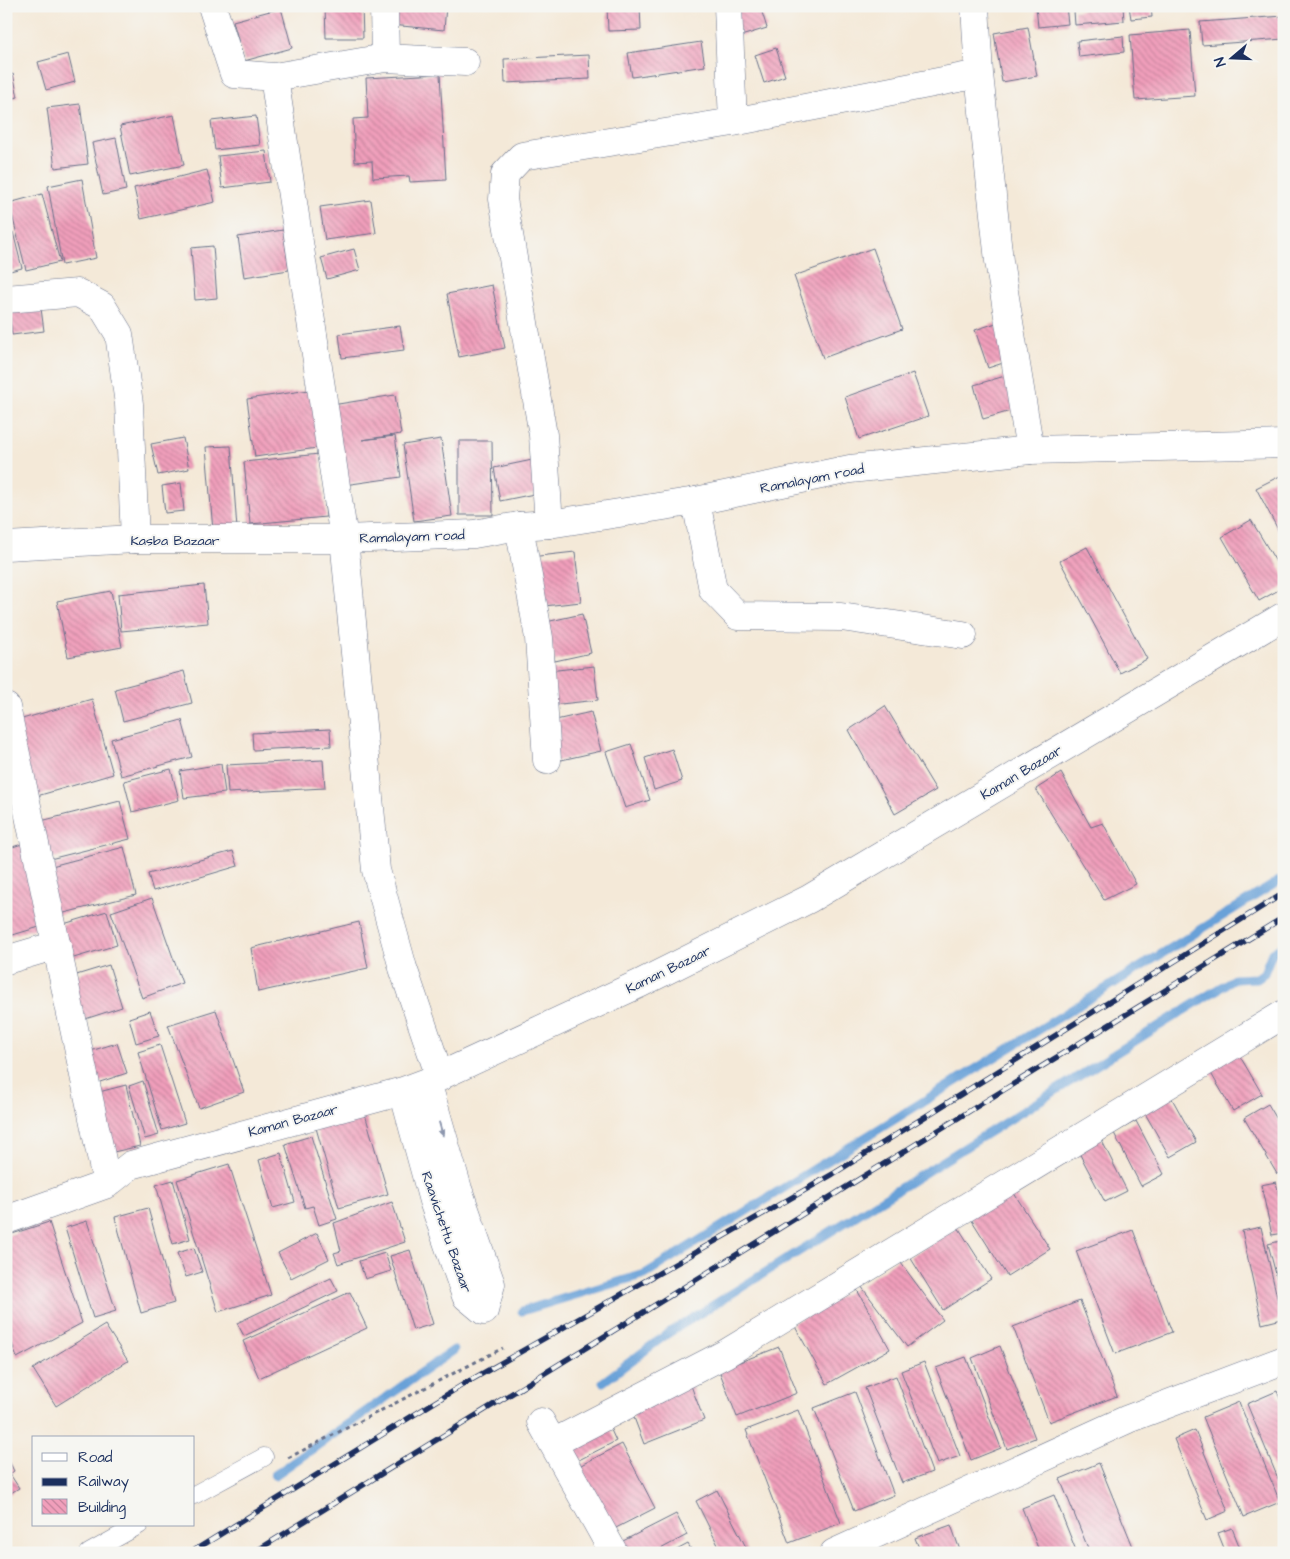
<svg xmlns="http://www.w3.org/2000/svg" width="1290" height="1559" font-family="'Architects Daughter',sans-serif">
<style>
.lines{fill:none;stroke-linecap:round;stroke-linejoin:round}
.stream{stroke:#69a1d8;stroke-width:9}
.building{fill:url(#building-back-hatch)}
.service-casing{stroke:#677089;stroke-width:19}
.minor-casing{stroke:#677089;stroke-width:29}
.tertiary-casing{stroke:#677089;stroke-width:29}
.path{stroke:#677089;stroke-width:3;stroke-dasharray:4 4;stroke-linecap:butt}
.service{stroke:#fff;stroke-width:18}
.minor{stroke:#fff;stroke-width:28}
.tertiary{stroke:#fff;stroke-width:28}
.rail-casing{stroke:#1b2f5e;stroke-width:5.5}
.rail{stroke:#f6f6f2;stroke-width:4;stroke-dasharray:11;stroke-linecap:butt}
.oneway{fill:#8d97ae}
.labels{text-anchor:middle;stroke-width:4;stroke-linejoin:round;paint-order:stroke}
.street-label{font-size:14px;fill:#1b2f5e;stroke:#f6f6f2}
</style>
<defs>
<pattern id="building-back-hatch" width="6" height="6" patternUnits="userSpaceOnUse" patternTransform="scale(1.25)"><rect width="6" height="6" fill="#f19fbb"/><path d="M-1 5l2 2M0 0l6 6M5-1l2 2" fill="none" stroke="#c2829b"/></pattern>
</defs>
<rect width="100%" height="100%" fill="#f6f6f2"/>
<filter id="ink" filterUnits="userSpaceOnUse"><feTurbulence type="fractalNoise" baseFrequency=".02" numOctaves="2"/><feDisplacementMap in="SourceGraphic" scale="10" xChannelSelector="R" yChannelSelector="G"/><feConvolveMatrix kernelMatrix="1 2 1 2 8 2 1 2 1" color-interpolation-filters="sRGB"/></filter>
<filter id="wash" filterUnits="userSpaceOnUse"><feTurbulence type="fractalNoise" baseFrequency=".0096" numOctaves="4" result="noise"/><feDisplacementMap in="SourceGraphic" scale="20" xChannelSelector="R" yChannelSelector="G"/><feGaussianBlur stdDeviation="1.12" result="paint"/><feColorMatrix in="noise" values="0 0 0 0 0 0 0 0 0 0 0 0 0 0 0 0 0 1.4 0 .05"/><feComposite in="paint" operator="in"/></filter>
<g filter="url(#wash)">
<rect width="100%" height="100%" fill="#f4e9d8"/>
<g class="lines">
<path class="stream" d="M 522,1311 L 645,1274 L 1284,878
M 603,1382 L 667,1334 L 1234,979 L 1257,978 L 1264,973 L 1272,953 L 1284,946
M 275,1475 L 454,1350"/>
</g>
<g id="blocks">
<path class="building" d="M 325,6 L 362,6 L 363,38 L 326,38 Z
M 393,6 L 446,6 L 444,30 L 391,25 Z
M 607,6 L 640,6 L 641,30 L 608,31 Z
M 742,6 L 760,6 L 767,28 L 741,36 L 733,9 Z
M 1036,6 L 1066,6 L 1068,24 L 1038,27 Z
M 1123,6 L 1124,21 L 1075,25 L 1074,11 Z
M 1129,6 L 1151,6 L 1152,17 L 1131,19 Z
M 281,8 L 292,48 L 244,61 L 233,21 Z
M 1284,16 L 1284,39 L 1202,45 L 1200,22 Z
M 1028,27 L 1037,76 L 1002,82 L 994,33 Z
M 1190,30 L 1195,96 L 1135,100 L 1130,35 Z
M 1123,36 L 1124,52 L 1079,57 L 1077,41 Z
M 701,42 L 705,66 L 632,77 L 628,53 Z
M 776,48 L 785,76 L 764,83 L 755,55 Z
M 68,54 L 75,82 L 46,90 L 38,62 Z
M 589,55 L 590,79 L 505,83 L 504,59 Z
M 13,74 L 18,97 L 6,100 L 6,76 Z
M 440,74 L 446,180 L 410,182 L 409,176 L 373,178 L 372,161 L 355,162 L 353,119 L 368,118 L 366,78 Z
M 80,104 L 88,164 L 55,168 L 47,108 Z
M 174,115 L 184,165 L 130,176 L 120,126 Z
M 256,116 L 260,145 L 215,150 L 211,121 Z
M 116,138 L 126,190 L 103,195 L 92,143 Z
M 266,151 L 270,182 L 222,188 L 218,156 Z
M 207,170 L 215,202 L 141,219 L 134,188 Z
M 82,179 L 96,258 L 62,265 L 48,186 Z
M 42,194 L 60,262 L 26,270 L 9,203 Z
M 371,200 L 376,233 L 325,240 L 320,207 Z
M 283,230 L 289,270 L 244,277 L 238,237 Z
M 13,232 L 22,268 L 6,272 L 6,234 Z
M 213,246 L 217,298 L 195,300 L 191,248 Z
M 873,248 L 902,329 L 823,358 L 794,276 Z
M 354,249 L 360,270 L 327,279 L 321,258 Z
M 492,285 L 505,348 L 459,357 L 447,294 Z
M 40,301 L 44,331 L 12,335 L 8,305 Z
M 996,323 L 1009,361 L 988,368 L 975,330 Z
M 400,326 L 404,350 L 342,358 L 339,334 Z
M 913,373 L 928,416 L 859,439 L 845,397 Z
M 1005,376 L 1014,410 L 983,419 L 974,385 Z
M 316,389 L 324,447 L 255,457 L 247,399 Z
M 395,395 L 401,434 L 362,440 L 395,436 L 401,477 L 344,485 L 332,405 Z
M 183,438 L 189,469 L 158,475 L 151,444 Z
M 441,439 L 452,516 L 414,521 L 403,445 Z
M 459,441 L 492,441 L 493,515 L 459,515 Z
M 231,446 L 237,529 L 213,531 L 206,447 Z
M 319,454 L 326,517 L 250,524 L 244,462 Z
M 537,459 L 544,492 L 500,501 L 494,468 Z
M 1284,474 L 1284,541 L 1256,488 Z
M 181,483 L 184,511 L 165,513 L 162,486 Z
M 1251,520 L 1284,575 L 1284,587 L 1259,601 L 1222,537 Z
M 1087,547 L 1147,659 L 1120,673 L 1060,561 Z
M 575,552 L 581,602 L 535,607 L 530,557 Z
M 204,585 L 208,623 L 121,631 L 118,594 Z
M 111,591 L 122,647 L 68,657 L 57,601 Z
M 582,614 L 591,653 L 555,661 L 546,622 Z
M 594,666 L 598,700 L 551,705 L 548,671 Z
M 184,671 L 192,703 L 123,721 L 115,689 Z
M 92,699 L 113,774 L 30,798 L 8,723 Z
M 885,706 L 936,790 L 895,814 L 849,730 Z
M 591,712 L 601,751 L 557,761 L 547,722 Z
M 182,720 L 192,757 L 121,776 L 111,739 Z
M 330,729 L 331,746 L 253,750 L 252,733 Z
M 631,744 L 650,800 L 625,808 L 606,752 Z
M 672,749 L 682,781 L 654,790 L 645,758 Z
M 323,760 L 325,788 L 228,793 L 226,765 Z
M 221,764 L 225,793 L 184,798 L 180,771 Z
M 171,769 L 179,800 L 132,812 L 124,781 Z
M 1061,773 L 1091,827 L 1103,823 L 1136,884 L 1104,900 L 1036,789 Z
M 120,801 L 130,839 L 46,860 L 37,822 Z
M 22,844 L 46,925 L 6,937 L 6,849 Z
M 124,847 L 136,895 L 56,915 L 44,868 Z
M 233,851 L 238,866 L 153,891 L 148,874 Z
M 152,898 L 182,983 L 142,998 L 111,912 Z
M 107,911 L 117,945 L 67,960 L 57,926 Z
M 359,922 L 368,968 L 258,992 L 251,948 Z
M 109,965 L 122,1007 L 73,1023 L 60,980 Z
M 216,1010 L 244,1092 L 199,1108 L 168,1025 Z
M 150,1011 L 159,1036 L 136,1043 L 129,1018 Z
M 117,1043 L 127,1073 L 97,1083 L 87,1052 Z
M 160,1045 L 185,1123 L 162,1130 L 138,1052 Z
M 1238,1053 L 1262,1094 L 1233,1111 L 1209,1070 Z
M 143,1081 L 159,1135 L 145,1139 L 129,1086 Z
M 126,1085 L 140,1146 L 109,1153 L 95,1093 Z
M 1170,1095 L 1196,1142 L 1170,1157 L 1143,1110 Z
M 1268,1104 L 1284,1131 L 1284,1170 L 1277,1174 L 1244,1118 Z
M 365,1114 L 388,1194 L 339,1208 L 316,1128 Z
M 1136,1121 L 1164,1174 L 1141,1186 L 1114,1133 Z
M 311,1136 L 337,1219 L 319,1225 L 313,1206 L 305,1208 L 285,1144 Z
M 1100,1137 L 1127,1191 L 1105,1202 L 1077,1149 Z
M 281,1153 L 295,1202 L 273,1208 L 259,1160 Z
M 229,1164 L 271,1295 L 218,1312 L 177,1180 Z
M 173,1180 L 190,1239 L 173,1244 L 156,1185 Z
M 1276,1182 L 1284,1217 L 1284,1233 L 1272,1235 L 1261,1185 Z
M 1008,1184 L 1050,1249 L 1007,1276 L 966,1211 Z
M 392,1202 L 405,1242 L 338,1264 L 334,1253 L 341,1251 L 334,1223 Z
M 148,1208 L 174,1303 L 141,1313 L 115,1217 Z
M 87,1221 L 116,1311 L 93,1318 L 65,1228 Z
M 49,1222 L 82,1323 L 17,1358 L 6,1327 L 6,1236 Z
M 958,1227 L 991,1279 L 943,1310 L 910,1257 Z
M 1261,1227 L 1282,1319 L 1262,1324 L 1242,1231 Z
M 1133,1230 L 1172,1332 L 1115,1354 L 1076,1251 Z
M 317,1233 L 329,1259 L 291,1278 L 278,1253 Z
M 1284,1240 L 1284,1300 L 1283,1301 L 1268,1244 Z
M 194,1248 L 202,1272 L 186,1277 L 177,1253 Z
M 410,1250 L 433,1324 L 413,1330 L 390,1256 Z
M 385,1253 L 391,1271 L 365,1279 L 359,1261 Z
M 898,1259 L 943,1320 L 907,1347 L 861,1286 Z
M 331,1278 L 338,1291 L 244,1336 L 237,1323 Z
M 856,1288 L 890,1349 L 827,1384 L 793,1323 Z
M 350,1292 L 367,1328 L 259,1378 L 243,1341 Z
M 1080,1301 L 1117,1396 L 1049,1422 L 1013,1327 Z
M 105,1325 L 128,1361 L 56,1406 L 33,1369 Z
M 1000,1346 L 1035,1438 L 1007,1449 L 972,1358 Z
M 779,1347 L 797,1393 L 737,1417 L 719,1370 Z
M 966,1357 L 1001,1448 L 971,1460 L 936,1368 Z
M 924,1362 L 960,1456 L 937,1464 L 901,1371 Z
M 896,1376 L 932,1472 L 902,1483 L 865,1388 Z
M 690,1383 L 704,1420 L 644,1444 L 630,1407 Z
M 1277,1391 L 1284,1408 L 1284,1487 L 1282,1488 L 1247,1404 Z
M 855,1392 L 894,1495 L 854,1511 L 814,1408 Z
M 1239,1402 L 1280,1502 L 1244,1517 L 1203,1417 Z
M 798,1410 L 841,1523 L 789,1543 L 746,1430 Z
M 606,1419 L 616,1441 L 575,1462 L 564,1441 Z
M 1195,1430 L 1228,1511 L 1207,1520 L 1174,1439 Z
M 622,1444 L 655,1508 L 612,1530 L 579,1466 Z
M 9,1461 L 14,1471 L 10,1474 L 19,1488 L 6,1496 L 6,1463 Z
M 1099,1463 L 1134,1549 L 1125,1553 L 1090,1553 L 1060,1479 Z
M 717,1490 L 749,1553 L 722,1553 L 696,1501 Z
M 1054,1495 L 1077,1553 L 1040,1553 L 1022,1508 Z
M 676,1514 L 687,1535 L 653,1553 L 627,1553 L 621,1542 Z
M 951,1525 L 961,1553 L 921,1553 L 915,1538 Z
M 1232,1528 L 1242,1553 L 1226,1553 L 1218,1533 Z
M 688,1544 L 693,1553 L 671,1553 Z"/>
</g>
</g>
<g filter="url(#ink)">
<use href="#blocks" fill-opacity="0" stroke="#677089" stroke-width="1"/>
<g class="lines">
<defs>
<path id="service" d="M 194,1495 L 264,1457
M 89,1553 L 139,1525"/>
<path id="minor" d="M 212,6 L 234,74 L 274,77
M 384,6 L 385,58 L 274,77 L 344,539 L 376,870 L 403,968 L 440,1077
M 728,6 L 733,122
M 975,6 L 979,74 L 999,261 L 1030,450
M 385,58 L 465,62
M 6,299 L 78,293 L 102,306 L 119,334 L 129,404 L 135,539
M 696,501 L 713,590 L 738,616 L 841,617 L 963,635
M 549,524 L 543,435 L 503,199 L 505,174 L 522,156 L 733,122 L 979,74
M 519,526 L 539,638 L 547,760
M 6,707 L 107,1184
M 6,960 L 57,945
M 403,1091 L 433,1201 L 466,1296 L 484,1311 L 491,1284 L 458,1189 L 427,1082
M 6,1220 L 107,1184 L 131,1165 L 403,1091 L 427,1082 L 641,983 L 809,899 L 1284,616
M 541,1422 L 614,1553
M 553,1443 L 725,1354 L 1284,1014
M 834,1553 L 1128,1419 L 1284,1360"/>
<path id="tertiary" d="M 6,546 L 135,539 L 344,539 L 474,534 L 519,526 L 549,524 L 696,501 L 850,469 L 1030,450 L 1284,444"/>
</defs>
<use href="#service" class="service-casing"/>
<use href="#minor" class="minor-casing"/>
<use href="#tertiary" class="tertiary-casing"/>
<path class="path" d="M 288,1458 L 503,1348"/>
<use href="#service" class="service"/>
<use href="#minor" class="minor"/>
<use href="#tertiary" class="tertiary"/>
<defs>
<path id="rail" d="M 190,1553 L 464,1384 L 833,1174 L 1284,893
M 253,1553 L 1284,917"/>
</defs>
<use href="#rail" class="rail-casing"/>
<use href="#rail" class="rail"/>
</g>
<defs><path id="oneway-solid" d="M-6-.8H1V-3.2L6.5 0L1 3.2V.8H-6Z" transform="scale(1.25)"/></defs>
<use class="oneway" href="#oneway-solid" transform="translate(441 1129) rotate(74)"/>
</g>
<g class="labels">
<g class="street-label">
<text transform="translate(812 478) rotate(-11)" y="5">Ramalayam road</text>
<text transform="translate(412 536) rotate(-2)" y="5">Ramalayam road</text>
<text x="175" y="545">Kasba Bazaar</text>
<text transform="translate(1021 772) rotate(-31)" y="5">Kaman Bazaar</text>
<text transform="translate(668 969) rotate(-26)" y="5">Kaman Bazaar</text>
<text transform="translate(293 1120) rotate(-15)" y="5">Kaman Bazaar</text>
<text transform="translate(447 1232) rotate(71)" y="5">Raavichettu Bazaar</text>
</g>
</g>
<rect width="1290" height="1559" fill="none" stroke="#f6f6f2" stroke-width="25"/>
<rect x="32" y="1436" width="162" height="90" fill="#f6f6f2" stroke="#9ea6b7"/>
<rect x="42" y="1453" width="25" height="8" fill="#ffffff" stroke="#9ea6b7"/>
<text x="78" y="1462" font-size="15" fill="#1b2f5e">Road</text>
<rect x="42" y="1478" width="25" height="8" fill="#1b2f5e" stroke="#9ea6b7"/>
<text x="78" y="1486" font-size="15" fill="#1b2f5e">Railway</text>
<rect x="42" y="1499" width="25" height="15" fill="url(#building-back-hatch)" stroke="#9ea6b7"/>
<text x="78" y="1512" font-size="15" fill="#1b2f5e">Building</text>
<g transform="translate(1232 58) rotate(251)" stroke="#f6f6f2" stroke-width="4" paint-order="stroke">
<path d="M0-4L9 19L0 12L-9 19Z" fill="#1b2f5e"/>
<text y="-8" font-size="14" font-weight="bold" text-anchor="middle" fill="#1b2f5e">N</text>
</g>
</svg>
